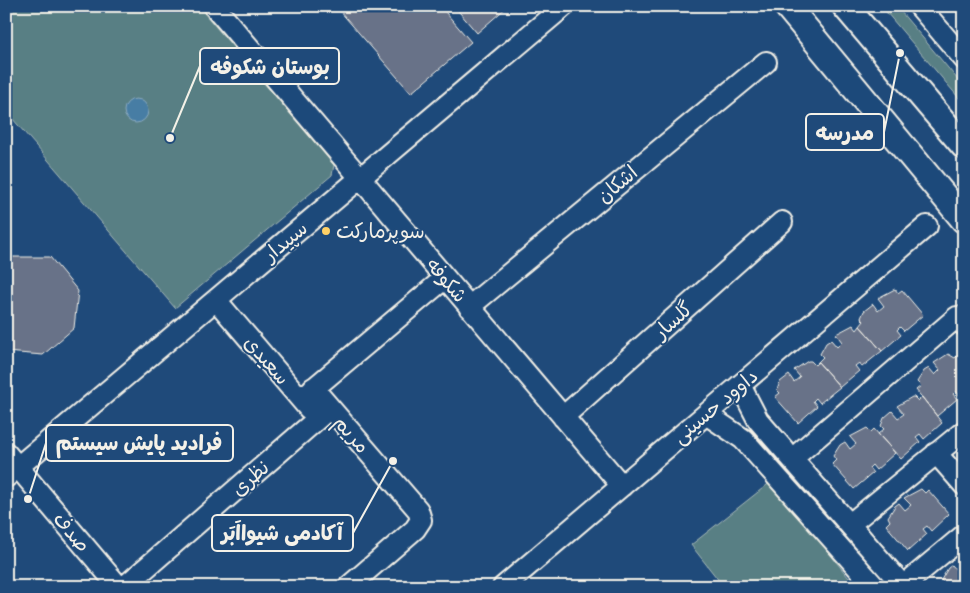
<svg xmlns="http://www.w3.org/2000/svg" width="970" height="593" font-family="'Indie Flower','Playpen Sans Arabic',sans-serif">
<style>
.green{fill:#597f84;stroke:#a6b8b6}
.water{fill:#477da4;stroke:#8cabbf}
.building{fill:#687288;stroke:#f4f1e8}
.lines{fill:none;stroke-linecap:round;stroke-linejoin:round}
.minor-casing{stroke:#f4f1e8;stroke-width:24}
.major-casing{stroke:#f4f1e8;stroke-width:29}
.minor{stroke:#1f4a7a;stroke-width:20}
.major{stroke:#1f4a7a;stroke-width:25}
.poi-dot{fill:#ffd166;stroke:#1f4a7a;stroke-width:2}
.labels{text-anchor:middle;stroke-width:4;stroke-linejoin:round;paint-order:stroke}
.street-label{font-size:20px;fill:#f4f1e8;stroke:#1f4a7a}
.poi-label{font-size:20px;fill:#f4f1e8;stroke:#1f4a7a;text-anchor:start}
.leader{fill:none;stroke:#f4f1e8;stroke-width:2}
.callout-dot{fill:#f4f1e8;stroke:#1f4a7a;stroke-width:2}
.callout{fill:#1f4a7a;stroke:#f4f1e8;stroke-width:2}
.callout-label{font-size:21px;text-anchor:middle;font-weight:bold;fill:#f4f1e8}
</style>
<rect width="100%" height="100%" fill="#1f4a7a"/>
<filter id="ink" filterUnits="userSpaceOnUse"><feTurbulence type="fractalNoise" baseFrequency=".02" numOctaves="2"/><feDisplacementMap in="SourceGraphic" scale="10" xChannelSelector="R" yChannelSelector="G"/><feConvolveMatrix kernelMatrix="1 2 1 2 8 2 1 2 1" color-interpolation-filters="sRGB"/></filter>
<g filter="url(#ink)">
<path class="green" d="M 6,6 L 198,6 L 334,165 L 332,175 L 175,308 L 6,111 Z
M 881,6 L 896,6 L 964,87 L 964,104 Z
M 772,481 L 856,587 L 724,587 L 691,545 Z"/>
<path class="water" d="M124 111a12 12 0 1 1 24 0a12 12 0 1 1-24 0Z"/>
<path class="building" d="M 343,6 L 440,6 L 471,42 L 411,93 L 339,10 Z
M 454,6 L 508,6 L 477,33 Z
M 8,257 L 50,257 L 78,291 L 74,328 L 43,355 L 6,352 L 6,259 Z
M 895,289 L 898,293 L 902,290 L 923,315 L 904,331 L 900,327 L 897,330 L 901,335 L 882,351 L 860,326 L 864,321 L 861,318 L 864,311 L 873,304 L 878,311 L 884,306 L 878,298 Z
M 853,325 L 857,330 L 860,326 L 882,351 L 862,367 L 859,363 L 855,366 L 859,371 L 840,387 L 818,362 L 823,357 L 820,354 L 826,343 L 831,340 L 837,347 L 842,342 L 836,334 Z
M 948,354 L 955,358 L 958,355 L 964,362 L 964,393 L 960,396 L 956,391 L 953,394 L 957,399 L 937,416 L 916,390 L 921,386 L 917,382 L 924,371 L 929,368 L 935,375 L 940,370 L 934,363 Z
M 808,361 L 811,361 L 815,365 L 818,362 L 840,387 L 820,403 L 816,398 L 813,401 L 817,406 L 798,423 L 775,397 L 780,393 L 777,390 L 780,382 L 789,375 L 794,382 L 800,377 L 794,370 Z
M 912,397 L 914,397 L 918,401 L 922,397 L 942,423 L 924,439 L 920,434 L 916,437 L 920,442 L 901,459 L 878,434 L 884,429 L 881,426 L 884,418 L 892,411 L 898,418 L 904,414 L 897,406 Z
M 867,428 L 871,432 L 874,429 L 895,453 L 876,470 L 872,465 L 869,468 L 873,473 L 854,489 L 832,464 L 836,460 L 833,456 L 840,445 L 845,442 L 850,449 L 856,444 L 850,437 Z
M 921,489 L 925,493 L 928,490 L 949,514 L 931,531 L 927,526 L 923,529 L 927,534 L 908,551 L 886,525 L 890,521 L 888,517 L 895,506 L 899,503 L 905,510 L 911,505 L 904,498 Z
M 964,556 L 964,587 L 940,587 L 944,583 L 941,580 L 948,568 L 952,565 L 958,572 L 964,568 L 957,560 Z"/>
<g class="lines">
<defs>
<path id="minor" d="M 214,6 L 622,486
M 919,6 L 964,59
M 216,300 L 309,409
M 469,307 L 766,62
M 740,385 L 758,420 L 904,587
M 313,388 L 418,510 L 421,520 L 415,529 L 348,587
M 301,399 L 445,278
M 706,414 L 743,439 L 875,587
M 563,417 L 782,222
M 6,453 L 119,587
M 936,453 L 964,485
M 792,459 L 957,317 L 964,325
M 6,477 L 564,6
M 850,524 L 964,431
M 903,586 L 964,535
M 124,587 L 330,408
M 503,587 L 927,226"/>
<path id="major" d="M 787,6 L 964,220
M 845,6 L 964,146"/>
</defs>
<use href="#minor" class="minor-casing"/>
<use href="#major" class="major-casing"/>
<use href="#minor" class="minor"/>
<use href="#major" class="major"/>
</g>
</g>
<circle class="poi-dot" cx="326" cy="231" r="5"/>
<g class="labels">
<g class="street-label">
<text transform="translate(617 184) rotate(-40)" y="7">اشکان</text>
<text transform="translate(285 241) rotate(-40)" y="7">سپیدار</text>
<text transform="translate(447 280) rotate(50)" y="7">شکوفه</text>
<text transform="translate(673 320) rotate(-42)" y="7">گلسار</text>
<text transform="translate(267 360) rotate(49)" y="7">سعیدی</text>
<text transform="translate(715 406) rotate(-40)" y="7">داوود حسینی</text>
<text transform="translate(352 434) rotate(49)" y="7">مریم</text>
<text transform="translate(250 478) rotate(-41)" y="7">نظری</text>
<text transform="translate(72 532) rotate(50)" y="7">صدف</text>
</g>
<g class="poi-label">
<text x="336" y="238">سوپرمارکت</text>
</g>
</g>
<path class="leader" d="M170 138L200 66M900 53L884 132M28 499L46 443M393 461L353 533"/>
<g class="callout-dot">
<circle cx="170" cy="138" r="5"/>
<circle cx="900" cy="53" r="5"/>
<circle cx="28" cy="499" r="5"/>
<circle cx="393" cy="461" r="5"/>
</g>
<g class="callout">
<rect x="200" y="48" width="139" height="36" rx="5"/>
<rect x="806" y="114" width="78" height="36" rx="5"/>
<rect x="46" y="425" width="187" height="36" rx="5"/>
<rect x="212" y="515" width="141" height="36" rx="5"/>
</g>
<g class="callout-label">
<text x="270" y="74">بوستان شکوفه</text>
<text x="845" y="140">مدرسه</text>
<text x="139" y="450">فرادید پایش سیستم</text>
<text x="282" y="540">آکادمی شیوااَبَر</text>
</g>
<rect width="970" height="593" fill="none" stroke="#1f4a7a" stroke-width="25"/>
<rect x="12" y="12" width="945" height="568" fill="none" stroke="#f4f1e8" stroke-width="2" filter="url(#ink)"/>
</svg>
